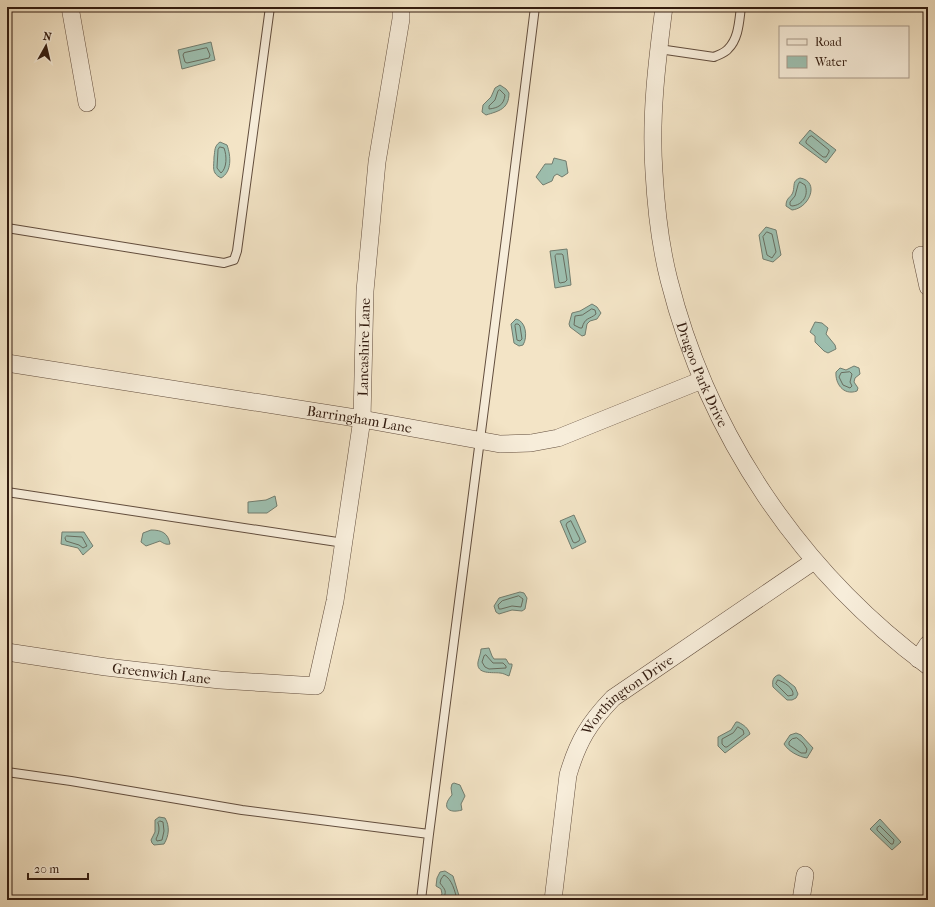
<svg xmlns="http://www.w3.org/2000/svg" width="935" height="907" font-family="'IM FELL French Canon',serif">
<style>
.water{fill:#9dbfaf;stroke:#727d6f}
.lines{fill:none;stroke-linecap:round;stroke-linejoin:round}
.shore{stroke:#686d5f;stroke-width:1}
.lane-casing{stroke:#624d3d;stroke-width:10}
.street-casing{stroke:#624d3d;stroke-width:18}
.lane{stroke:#f7edda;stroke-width:8}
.street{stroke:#f7edda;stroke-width:17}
.labels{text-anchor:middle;stroke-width:3;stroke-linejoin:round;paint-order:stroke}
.street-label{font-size:14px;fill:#321b0f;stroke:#f7edda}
</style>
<rect width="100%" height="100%" fill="#f3e4c6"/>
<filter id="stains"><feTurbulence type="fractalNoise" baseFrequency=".005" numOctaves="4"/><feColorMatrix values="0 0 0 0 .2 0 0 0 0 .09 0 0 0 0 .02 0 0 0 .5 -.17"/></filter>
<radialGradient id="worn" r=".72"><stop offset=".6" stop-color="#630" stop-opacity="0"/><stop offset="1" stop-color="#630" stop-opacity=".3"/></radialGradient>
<path class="water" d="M 211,42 L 215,60 L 182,69 L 178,50 Z
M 500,85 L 506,89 L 509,93 C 509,109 499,111 486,115 L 482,112 L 483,105 L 491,97 L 495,88 Z
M 810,130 L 836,150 L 826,163 L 799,143 Z
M 220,142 L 227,145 C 231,156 232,172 221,178 C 211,173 214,167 214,157 C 215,151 214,146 220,142 Z
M 554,158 L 566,161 L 568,173 L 562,177 L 557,174 L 554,176 L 552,181 L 543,185 L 536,177 L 545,164 L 552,164 Z
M 800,178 C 820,181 810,208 792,210 L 786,206 C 786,197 791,198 793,192 C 795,185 792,181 800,178 Z
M 766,227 L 776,230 L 781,255 L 773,262 L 763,259 L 759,235 Z
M 567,249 L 571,285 L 555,288 L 550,251 Z
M 592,304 L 597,307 L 601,313 L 597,319 L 590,321 L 587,324 L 585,335 L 582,336 L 570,327 L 569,324 L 572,313 L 580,311 Z
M 516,319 C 526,321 528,337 523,345 L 519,346 L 514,343 L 511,324 Z
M 815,322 L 822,323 L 828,328 L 826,334 L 835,345 L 836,349 L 828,353 L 824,351 L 815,342 L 815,336 L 810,332 Z
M 854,366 L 859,368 L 860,374 L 855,378 L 854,382 L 858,388 L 857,391 C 843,396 835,383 836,372 L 840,368 L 846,370 Z
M 275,496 L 277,506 L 267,513 L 248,513 L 248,502 L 266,500 Z
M 574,515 L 586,542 L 572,549 L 560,521 Z
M 151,530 C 162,530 168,533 170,544 C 166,545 163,543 160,541 L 146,546 L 141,542 L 143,533 Z
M 62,532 L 84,532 L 93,546 L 83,555 L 78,548 L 61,544 Z
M 520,592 L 524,593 L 527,598 L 525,609 L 522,611 L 512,610 L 499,614 L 496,612 L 494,606 L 499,598 Z
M 489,648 L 492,656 L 494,659 L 506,659 L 509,664 L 512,664 L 512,666 L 509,676 C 506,675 503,673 500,673 C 493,672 476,675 478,662 C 479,657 481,653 481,649 Z
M 778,675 L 780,675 L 795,687 L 798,694 L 796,698 L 792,700 L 787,700 L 773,687 C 772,681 773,677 778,675 Z
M 736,722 L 738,722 C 744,725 748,728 750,734 L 725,753 L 718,746 L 718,737 L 731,730 Z
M 796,733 L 801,735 L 813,748 L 807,758 C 799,757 788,751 784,744 L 790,735 Z
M 454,783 L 460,785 L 465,796 L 461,804 L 462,810 C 448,814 441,807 452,795 L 451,788 L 452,784 Z
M 159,817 L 165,818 C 170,826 169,836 164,844 L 154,845 L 152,843 L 151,840 L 155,832 L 155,820 Z
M 880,819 L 901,842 L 892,850 L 870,829 Z
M 445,871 L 453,876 L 460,899 L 438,900 L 442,894 L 441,889 L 436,886 L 437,878 L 440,872 Z"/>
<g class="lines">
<path class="shore" d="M 207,48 L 210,55 L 209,58 L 187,63 L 185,62 L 183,55 L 184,53 Z
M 500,90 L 505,95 C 504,105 498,108 489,109 L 489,106 L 495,100 L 498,91 Z
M 812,136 L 829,150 L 829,152 L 826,157 L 823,157 L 806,143 L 806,141 L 809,137 Z
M 220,147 L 224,148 C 227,156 227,168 221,173 L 217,168 L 218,150 Z
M 800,182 L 805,185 C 809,195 803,205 792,206 L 790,205 L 790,202 L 795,196 L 798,185 Z
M 767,232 L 772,234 L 776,252 L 772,258 L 767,255 L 763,237 Z
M 557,254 L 562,254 L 563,255 L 567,280 L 565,282 L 560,283 L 559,282 L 555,256 Z
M 592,309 L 595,310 L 596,314 C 589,320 585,317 582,328 L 580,328 L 574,325 L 575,316 L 582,315 Z
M 516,324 L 518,324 L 520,326 L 522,339 L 520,341 L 517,340 L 515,326 Z
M 850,372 L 852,374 L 850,382 L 852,386 L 850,388 L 843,385 L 839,377 L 841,373 Z
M 571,521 L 580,539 L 579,541 L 575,543 L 573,542 L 566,525 L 567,523 Z
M 67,536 L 82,537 L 87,546 L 83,548 L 79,545 L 66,541 L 65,538 Z
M 519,596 L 523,599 L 521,607 L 512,606 L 501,609 L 499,609 L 498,605 L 502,601 Z
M 486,655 L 493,663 L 503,663 L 506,666 L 506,668 L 489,669 L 485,667 L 482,662 L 484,656 Z
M 778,680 C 784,682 794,688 793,695 L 788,696 L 776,684 Z
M 738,727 L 743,730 L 744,734 L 727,747 L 725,747 L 722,744 L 722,739 L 733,733 Z
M 797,738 L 803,743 L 807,749 L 806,753 L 801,753 L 789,745 L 789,742 L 792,739 Z
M 160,821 L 163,822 L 164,831 L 162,840 L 157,841 L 156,839 C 159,833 160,829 158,823 Z
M 880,826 L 894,840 L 893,844 L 891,844 L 877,830 L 877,828 Z
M 442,900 C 448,891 445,890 440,883 L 441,879 L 444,875 C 452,879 455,891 457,900"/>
<defs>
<path id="lane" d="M 659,49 L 714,57 C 718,55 725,53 728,49 C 739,38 739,21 741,7
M 7,228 L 224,263 L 234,260 L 237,251 L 270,7
M 7,492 L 344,543
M 7,772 L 71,781 L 242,810 L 429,834 L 421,900
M 429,834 L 508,223 L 535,7"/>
<g id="street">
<path d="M 70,7 L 87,103"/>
<path id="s1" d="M 664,7 C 657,61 650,117 654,172 C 656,208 660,245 669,280 C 708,435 800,571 928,666"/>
<path d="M 921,255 L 928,287"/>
<path id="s2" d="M 7,363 L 362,419 L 500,444 L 531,443 L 558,438 L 702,380"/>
<path id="s3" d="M 7,652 L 106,667 L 220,680 L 316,686 L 335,601 L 362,419 L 365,291 L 377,162 L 401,19 L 401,7"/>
<path d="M 918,659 L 928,644"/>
<path id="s4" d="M 553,900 L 568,775 C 578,741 589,723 613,698 L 814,561"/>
<path d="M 801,900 L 805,875"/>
</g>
</defs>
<use href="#lane" class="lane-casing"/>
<use href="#street" class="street-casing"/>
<use href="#lane" class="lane"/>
<use href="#street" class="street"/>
</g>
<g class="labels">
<g class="street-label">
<text dy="5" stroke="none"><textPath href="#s3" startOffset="654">Lancashire Lane</textPath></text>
<text dy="5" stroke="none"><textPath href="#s1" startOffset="375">Dragoo Park Drive</textPath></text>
<text dy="5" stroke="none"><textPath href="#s2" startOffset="357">Barringham Lane</textPath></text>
<text dy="5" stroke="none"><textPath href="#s3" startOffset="156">Greenwich Lane</textPath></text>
<text dy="5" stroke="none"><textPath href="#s4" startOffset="229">Worthington Drive</textPath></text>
</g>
</g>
<rect width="935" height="907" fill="none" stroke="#f3e4c6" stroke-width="24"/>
<rect x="8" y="8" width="919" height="891" fill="none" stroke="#321b0f" stroke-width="2"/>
<rect x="12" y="12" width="911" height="883" fill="none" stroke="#321b0f"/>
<rect x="779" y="26" width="130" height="52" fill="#f7edda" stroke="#a89989"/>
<rect x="787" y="39" width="20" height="6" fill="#f7edda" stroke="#a89989"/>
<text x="815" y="46" font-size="12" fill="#321b0f">Road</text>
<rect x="787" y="56" width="20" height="12" fill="#9dbfaf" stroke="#a89989"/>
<text x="815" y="66" font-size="12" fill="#321b0f">Water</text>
<g transform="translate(46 46) rotate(8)" stroke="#f7edda" stroke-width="3" paint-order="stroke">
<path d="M0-3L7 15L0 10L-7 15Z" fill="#321b0f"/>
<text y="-6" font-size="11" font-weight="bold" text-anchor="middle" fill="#321b0f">N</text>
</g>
<path d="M28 873v6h60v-6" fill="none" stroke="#321b0f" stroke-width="2"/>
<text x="34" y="873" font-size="12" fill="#321b0f" stroke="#f7edda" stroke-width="3" paint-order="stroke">20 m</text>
<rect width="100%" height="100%" filter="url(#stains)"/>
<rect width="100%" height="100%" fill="url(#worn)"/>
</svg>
